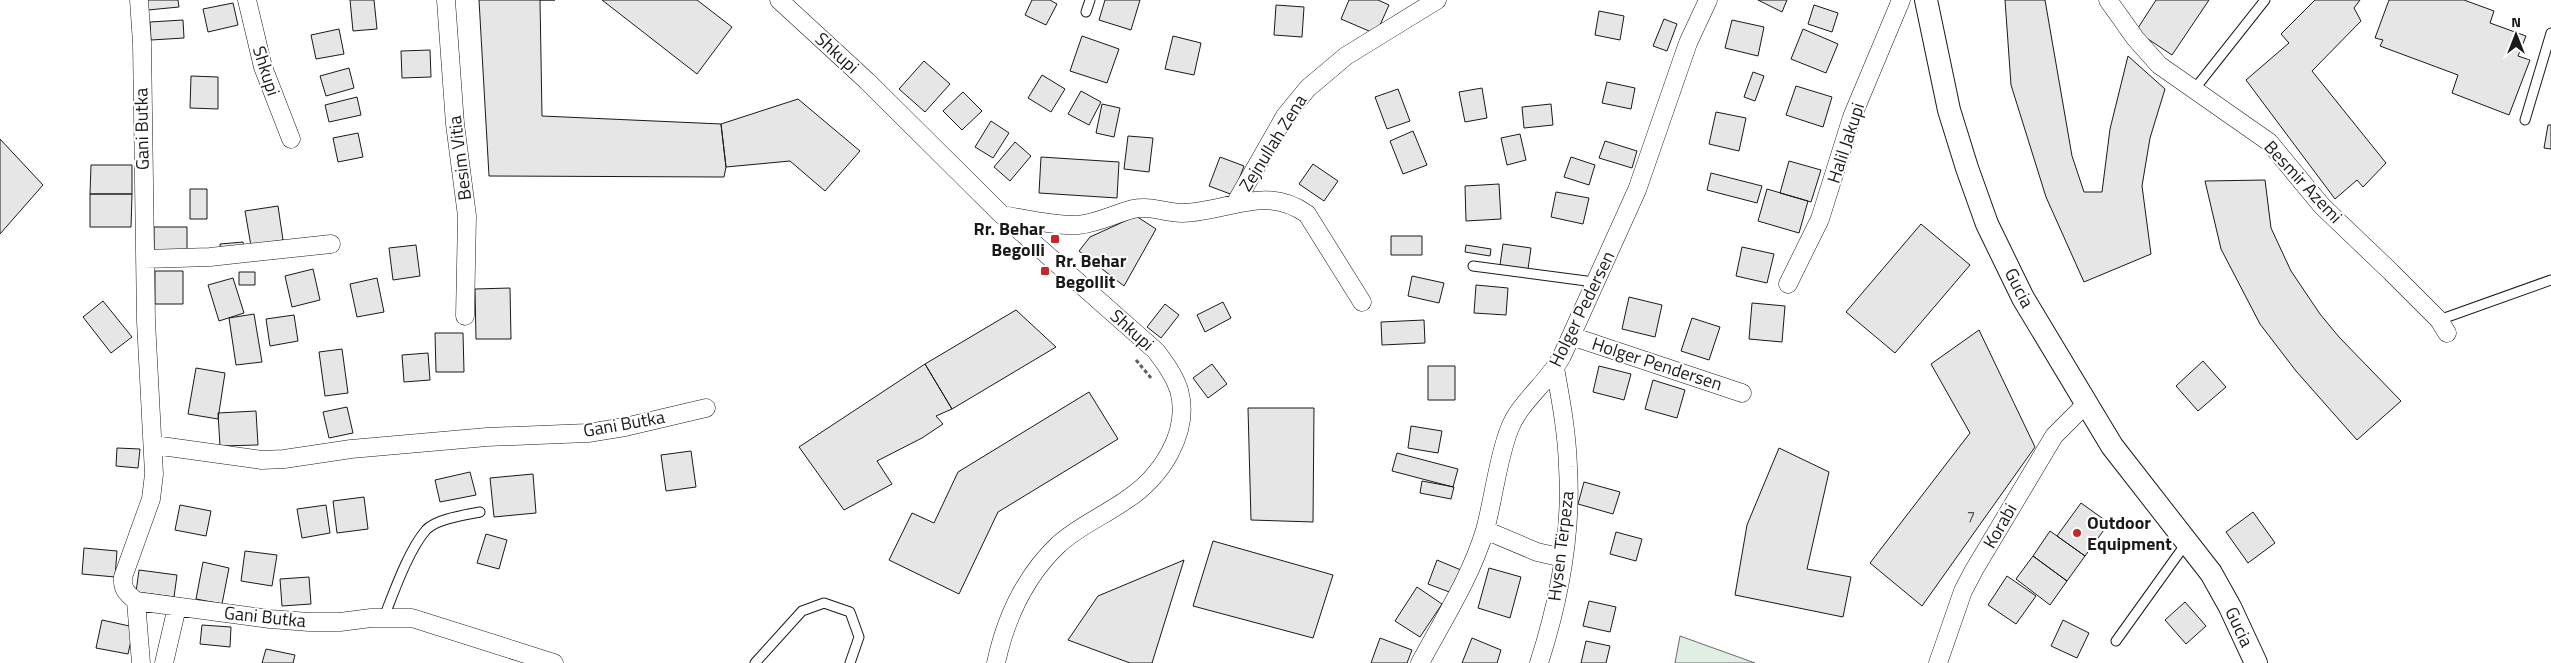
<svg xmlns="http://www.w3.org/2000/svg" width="2551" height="663" font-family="'Titillium Web',sans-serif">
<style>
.green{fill:#e0efe3;stroke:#6a6a6a}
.building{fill:#e6e6e6;stroke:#1a1a1a}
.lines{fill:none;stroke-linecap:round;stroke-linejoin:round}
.service-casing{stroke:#1a1a1a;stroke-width:11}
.minor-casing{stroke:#1a1a1a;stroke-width:19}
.tertiary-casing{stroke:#1a1a1a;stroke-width:24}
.path{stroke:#5f5f5f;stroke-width:3;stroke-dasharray:4 2.5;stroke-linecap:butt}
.service{stroke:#fff;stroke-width:9}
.minor{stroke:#fff;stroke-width:18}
.tertiary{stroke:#fff;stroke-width:22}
.poi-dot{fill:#c62828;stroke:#fff;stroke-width:2}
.labels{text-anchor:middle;stroke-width:4;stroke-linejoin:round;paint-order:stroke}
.number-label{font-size:15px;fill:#4d4d4d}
.street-label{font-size:18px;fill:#1a1a1a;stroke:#fff}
.poi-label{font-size:18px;font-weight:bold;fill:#1a1a1a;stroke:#fff;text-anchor:start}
</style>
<rect width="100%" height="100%" fill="#fff"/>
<path class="green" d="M 1680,636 L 1755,663 L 1675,663 Z"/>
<path class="building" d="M 147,0 L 178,0 L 179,7 L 148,10 Z
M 350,0 L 374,0 L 377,29 L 353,31 Z
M 479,0 L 555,0 L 540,0 L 542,116 L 721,124 L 726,167 L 724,177 L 489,176 Z
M 602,0 L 697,0 L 732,27 L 697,74 Z
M 1032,0 L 1050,0 L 1057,4 L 1046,25 L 1025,15 Z
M 1105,0 L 1140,0 L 1131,30 L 1099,20 Z
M 1349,0 L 1378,0 L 1389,5 L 1376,34 L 1341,19 Z
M 1758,0 L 1787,0 L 1782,12 Z
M 2005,0 L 2045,0 L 2072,156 L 2084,192 L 2102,192 L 2110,129 L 2128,56 L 2165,89 L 2150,138 L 2142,186 L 2151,254 L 2084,282 L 2046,197 L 2011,85 Z
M 2156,0 L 2209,0 L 2172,55 L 2136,31 Z
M 2315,0 L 2360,0 L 2354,8 L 2361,21 L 2312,71 L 2386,163 L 2363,187 L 2357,180 L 2335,199 L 2246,80 L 2289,43 L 2281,34 Z
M 2389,0 L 2464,0 L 2494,11 L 2490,23 L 2526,36 L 2518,56 L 2530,60 L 2509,115 L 2452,93 L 2458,75 L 2380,46 L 2383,40 L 2375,38 Z
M 233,3 L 238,25 L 208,32 L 203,9 Z
M 1276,5 L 1304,7 L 1302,37 L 1274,35 Z
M 1814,5 L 1838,13 L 1832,32 L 1808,24 Z
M 1599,11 L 1624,16 L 1620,40 L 1595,35 Z
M 1664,19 L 1677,24 L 1667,51 L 1653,46 Z
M 183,20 L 184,38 L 151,40 L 150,22 Z
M 1732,20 L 1764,27 L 1758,56 L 1725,48 Z
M 339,29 L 344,54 L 316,59 L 311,35 Z
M 1803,29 L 1838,44 L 1826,73 L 1791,59 Z
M 1082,36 L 1119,49 L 1107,83 L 1070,71 Z
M 1173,36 L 1201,43 L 1194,75 L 1165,69 Z
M 430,50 L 431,77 L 402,78 L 401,51 Z
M 924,61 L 950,84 L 925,112 L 899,89 Z
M 349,68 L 354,88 L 326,96 L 320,76 Z
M 1753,72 L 1764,76 L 1755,101 L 1744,97 Z
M 1042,75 L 1065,89 L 1051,112 L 1028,98 Z
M 191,76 L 218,77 L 218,109 L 190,108 Z
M 1607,82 L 1635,88 L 1631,109 L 1602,103 Z
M 1796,86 L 1832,97 L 1823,127 L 1786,115 Z
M 1482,88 L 1487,118 L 1465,122 L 1459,92 Z
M 1398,89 L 1410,121 L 1387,129 L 1375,97 Z
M 1081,91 L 1101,102 L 1089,125 L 1068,114 Z
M 963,92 L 982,111 L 962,130 L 943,111 Z
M 357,97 L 361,115 L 329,122 L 325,105 Z
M 798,99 L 860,151 L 825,191 L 790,161 L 726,167 L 721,124 Z
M 1102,104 L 1120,108 L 1114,137 L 1096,133 Z
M 1551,104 L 1553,125 L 1524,128 L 1522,107 Z
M 1716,112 L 1746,118 L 1739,151 L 1709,144 Z
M 991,121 L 1009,133 L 993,158 L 975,147 Z
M 2548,125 L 2551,125 L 2551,149 L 2544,148 Z
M 1413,131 L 1427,165 L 1403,174 L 1390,141 Z
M 358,133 L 363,157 L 338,162 L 333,138 Z
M 1520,134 L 1526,160 L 1507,165 L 1501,138 Z
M 1128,136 L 1153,138 L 1149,172 L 1124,169 Z
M 0,139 L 43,185 L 0,234 Z
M 1605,141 L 1637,151 L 1632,168 L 1599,158 Z
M 1015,142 L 1031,156 L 1010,181 L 994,167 Z
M 1041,157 L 1119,162 L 1117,198 L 1039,193 Z
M 1220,157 L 1244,166 L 1233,195 L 1209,186 Z
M 1571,157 L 1595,165 L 1589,185 L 1564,177 Z
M 1789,161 L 1821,170 L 1811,202 L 1780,193 Z
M 1313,164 L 1338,181 L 1324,201 L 1299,184 Z
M 91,165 L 132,165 L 132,194 L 90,194 Z
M 1711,173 L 1762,186 L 1757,203 L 1707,190 Z
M 2265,180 L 2271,228 L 2291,271 L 2320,314 L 2339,337 L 2401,401 L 2357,440 L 2296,371 L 2260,324 L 2221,249 L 2205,181 Z
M 1499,184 L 1501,219 L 1466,221 L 1465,186 Z
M 190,189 L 207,189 L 207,219 L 190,219 Z
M 1767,189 L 1808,201 L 1799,233 L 1758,221 Z
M 1556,192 L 1589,198 L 1583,224 L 1551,217 Z
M 90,194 L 132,194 L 131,227 L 90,227 Z
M 278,206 L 283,240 L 251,246 L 245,211 Z
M 1136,216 L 1156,229 L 1124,286 L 1079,251 L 1090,237 Z
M 1921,224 L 1970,265 L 1895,353 L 1846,312 Z
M 154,227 L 187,227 L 187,252 L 154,252 Z
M 1391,236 L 1422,236 L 1422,255 L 1391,255 Z
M 243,242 L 244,250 L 221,252 L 220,244 Z
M 1503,244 L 1531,248 L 1528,269 L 1500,265 Z
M 416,245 L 420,276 L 393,280 L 389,248 Z
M 1466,245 L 1491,249 L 1490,256 L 1465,252 Z
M 1742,247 L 1774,254 L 1767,283 L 1736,276 Z
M 313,269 L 320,300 L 292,307 L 285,276 Z
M 155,271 L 183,271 L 183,304 L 155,304 Z
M 239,272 L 255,272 L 255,285 L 239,285 Z
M 1412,276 L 1444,283 L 1439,303 L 1408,296 Z
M 233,278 L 244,313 L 219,321 L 208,285 Z
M 377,278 L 384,312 L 357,317 L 350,284 Z
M 1476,285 L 1508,288 L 1506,315 L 1474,313 Z
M 510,288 L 511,339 L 476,339 L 475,289 Z
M 1629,297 L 1662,305 L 1655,337 L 1622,329 Z
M 103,301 L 132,337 L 111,353 L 83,317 Z
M 1223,302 L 1231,318 L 1205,332 L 1197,315 Z
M 1752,303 L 1785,306 L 1782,342 L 1749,339 Z
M 1165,304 L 1179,315 L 1161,338 L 1147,327 Z
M 1016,310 L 1056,347 L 952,409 L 925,364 Z
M 254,314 L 262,362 L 236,365 L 229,318 Z
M 294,315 L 298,341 L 270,346 L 266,319 Z
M 1692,318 L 1720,327 L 1709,360 L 1681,351 Z
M 1424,320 L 1425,343 L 1382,345 L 1381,322 Z
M 1979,330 L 2035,447 L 1922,606 L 1870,563 L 1970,433 L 1931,364 Z
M 435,333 L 463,333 L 464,372 L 436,372 Z
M 342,349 L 348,393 L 325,396 L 319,352 Z
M 428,353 L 430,380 L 404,382 L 402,355 Z
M 2203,361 L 2226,387 L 2198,411 L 2176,386 Z
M 925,364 L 952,409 L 936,416 L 943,424 L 922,438 L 877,461 L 892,484 L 844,510 L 799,447 Z
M 1212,364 L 1227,384 L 1208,398 L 1193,378 Z
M 1428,366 L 1455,366 L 1455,400 L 1428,400 Z
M 1599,366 L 1631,374 L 1624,400 L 1593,392 Z
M 196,368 L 225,373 L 218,419 L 188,414 Z
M 1653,380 L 1685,390 L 1677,418 L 1645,409 Z
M 1089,392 L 1118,439 L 998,512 L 959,594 L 889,560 L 912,513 L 934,523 L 958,472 Z
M 347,407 L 353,433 L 329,438 L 323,412 Z
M 1248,408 L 1314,408 L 1313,522 L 1251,520 Z
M 256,411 L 258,445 L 220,446 L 218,413 Z
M 1411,426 L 1442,431 L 1438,453 L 1408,448 Z
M 117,448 L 140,449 L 138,468 L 116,466 Z
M 1779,448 L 1829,472 L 1807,569 L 1851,577 L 1843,617 L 1735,595 L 1747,525 Z
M 691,451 L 696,487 L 666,491 L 661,455 Z
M 1397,453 L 1458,469 L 1453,487 L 1392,471 Z
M 470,472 L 476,495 L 440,502 L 435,480 Z
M 533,474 L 536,513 L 494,517 L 490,478 Z
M 1422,481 L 1454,487 L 1451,499 L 1420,493 Z
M 1584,482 L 1620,492 L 1613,514 L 1578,504 Z
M 364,497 L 368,529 L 337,533 L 333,501 Z
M 2081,503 L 2109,523 L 2085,556 L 2057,536 Z
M 180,505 L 211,511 L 206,536 L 175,530 Z
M 326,505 L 330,533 L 302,538 L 297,509 Z
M 2253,512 L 2275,543 L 2248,563 L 2226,532 Z
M 2050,531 L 2085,556 L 2067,581 L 2033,556 Z
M 1616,532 L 1642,539 L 1636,561 L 1610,554 Z
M 486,534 L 507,540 L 499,569 L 477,563 Z
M 1213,541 L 1333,575 L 1313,638 L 1193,606 Z
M 84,548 L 117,551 L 115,577 L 82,574 Z
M 245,551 L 277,555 L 272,586 L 241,581 Z
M 2033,556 L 2067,581 L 2050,605 L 2016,579 Z
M 1184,560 L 1152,663 L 1130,663 L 1068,640 L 1098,596 Z
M 1437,560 L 1461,570 L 1452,593 L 1428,584 Z
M 203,562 L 229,568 L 222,604 L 196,599 Z
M 1489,568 L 1521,577 L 1510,618 L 1478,608 Z
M 139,570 L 177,575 L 174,597 L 136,592 Z
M 2007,576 L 2036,596 L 2016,624 L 1988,605 Z
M 309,577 L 311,604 L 282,606 L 280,579 Z
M 1417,587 L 1442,604 L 1420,637 L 1395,621 Z
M 1589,601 L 1616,607 L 1610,632 L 1583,626 Z
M 2185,602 L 2206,626 L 2186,644 L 2165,620 Z
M 102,620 L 134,627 L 128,654 L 96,648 Z
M 2063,620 L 2089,633 L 2077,658 L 2051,646 Z
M 202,625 L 231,627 L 230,647 L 200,644 Z
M 1380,638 L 1412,650 L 1407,663 L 1371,663 Z
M 1472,638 L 1501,650 L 1497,663 L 1462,663 Z
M 1586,641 L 1610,646 L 1606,663 L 1581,663 Z
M 266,649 L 295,655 L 293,663 L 262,663 Z"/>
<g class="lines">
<defs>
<path id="service" d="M 1086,12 L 1090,0
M 2193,91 L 2265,0
M 2525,120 L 2551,33
M 1473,266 L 1594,282
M 2439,320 L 2551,280
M 384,617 C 394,592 408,551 426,530 C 436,519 465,515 480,512
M 2116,641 L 2187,542
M 755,663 L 802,611 L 824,603 L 850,612 L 859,637 L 850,663"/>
<path id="minor" d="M 139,0 L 142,43 L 146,321 L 154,474 L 151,499 L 123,577 C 122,590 127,593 136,601 L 270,619 L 309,622 L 340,622 L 371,618 L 412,618 L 554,663
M 247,0 L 263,67 L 291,139
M 446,0 L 455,124 L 467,216 L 465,316
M 779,0 L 867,81 L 1002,215 L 1156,351 C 1165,363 1174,375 1179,390 C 1191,433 1160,478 1126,500 C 1105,515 1079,526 1059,544 C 1025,576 1006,617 996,663
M 2108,0 L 2135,38 L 2159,65 L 2269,142 L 2322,206 L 2391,272 L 2439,320 L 2447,333
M 1235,204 L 1285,116 L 1308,88 L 1346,56 L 1437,0
M 1002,215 C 1026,219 1054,226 1078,225 C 1098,223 1114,214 1133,209 C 1151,205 1165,213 1182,213 C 1228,212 1265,184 1307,214 L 1362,302
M 145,259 L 210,257 L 331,244
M 1788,284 L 1820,219 L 1852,117 L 1901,0
M 1571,336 L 1742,393
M 154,445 L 262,460 L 284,459 L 351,449 L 487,437 L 588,433 L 625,427 L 706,408
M 1485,530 L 1537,552 L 1563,558
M 136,601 L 141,663
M 164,663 L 177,607
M 1420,663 C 1443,620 1471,577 1485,530 C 1494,497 1497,462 1509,430 C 1520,401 1548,383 1562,356 L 1637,190 L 1688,43 L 1708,0
M 1539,663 C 1559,601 1572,532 1568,467 C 1567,433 1561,401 1555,368
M 1938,663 L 1963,591 L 1974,570 L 2054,436 L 2086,404"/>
<path id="tertiary" d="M 1926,0 L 1949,110 L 1967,168 L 1987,224 L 2023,298 L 2112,446 L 2211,573 L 2230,607 L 2256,663"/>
</defs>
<use href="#service" class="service-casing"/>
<use href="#minor" class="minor-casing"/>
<use href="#tertiary" class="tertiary-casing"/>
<path class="path" d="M 1136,360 L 1151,378"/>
<use href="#service" class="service"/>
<use href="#minor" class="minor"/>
<use href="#tertiary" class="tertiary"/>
</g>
<g class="poi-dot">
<rect x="1050" y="234" width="10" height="10" rx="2.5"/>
<rect x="1040" y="266" width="10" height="10" rx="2.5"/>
<circle cx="2077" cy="533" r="5"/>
</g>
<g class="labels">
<g class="number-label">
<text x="1971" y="522">7</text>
</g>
<g class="street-label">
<text transform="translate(837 53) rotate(42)" y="6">Shkupi</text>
<text transform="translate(266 71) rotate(72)" y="6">Shkupi</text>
<text transform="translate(142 129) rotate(-91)" y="6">Gani Butka</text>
<text transform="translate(1273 143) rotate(-58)" y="6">Zejnullah Zena</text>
<text transform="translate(1846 143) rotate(-72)" y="6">Halil Jakupi</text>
<text transform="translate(460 158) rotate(-97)" y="6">Besim Vitia</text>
<text transform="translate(2303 182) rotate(47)" y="6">Besmir Azemi</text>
<text transform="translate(2019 288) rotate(63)" y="6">Gucia</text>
<text transform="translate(1582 309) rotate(-64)" y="6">Holger Pedersen</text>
<text transform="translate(1132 330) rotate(42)" y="6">Shkupi</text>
<text transform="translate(1657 364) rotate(18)" y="6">Holger Pendersen</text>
<text transform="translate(624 424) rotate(-10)" y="6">Gani Butka</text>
<text transform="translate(2000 526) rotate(-60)" y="6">Korabi</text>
<text transform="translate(1561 546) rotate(-83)" y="6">Hysen Tërpeza</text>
<text transform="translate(265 617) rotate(6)" y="6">Gani Butka</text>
<text transform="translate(2239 627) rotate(65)" y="6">Gucia</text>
</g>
<g class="poi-label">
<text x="1045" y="235" text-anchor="end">Rr. Behar<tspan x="1045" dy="21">Begolli</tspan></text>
<text x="1055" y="267">Rr. Behar<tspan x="1055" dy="21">Begollit</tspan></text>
<text x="2087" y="529">Outdoor<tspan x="2087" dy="21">Equipment</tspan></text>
</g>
</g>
<g transform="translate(2516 35)" stroke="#ffffff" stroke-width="4" paint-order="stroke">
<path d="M0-4L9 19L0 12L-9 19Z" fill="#1a1a1a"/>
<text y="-8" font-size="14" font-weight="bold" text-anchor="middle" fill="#1a1a1a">N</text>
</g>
</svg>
